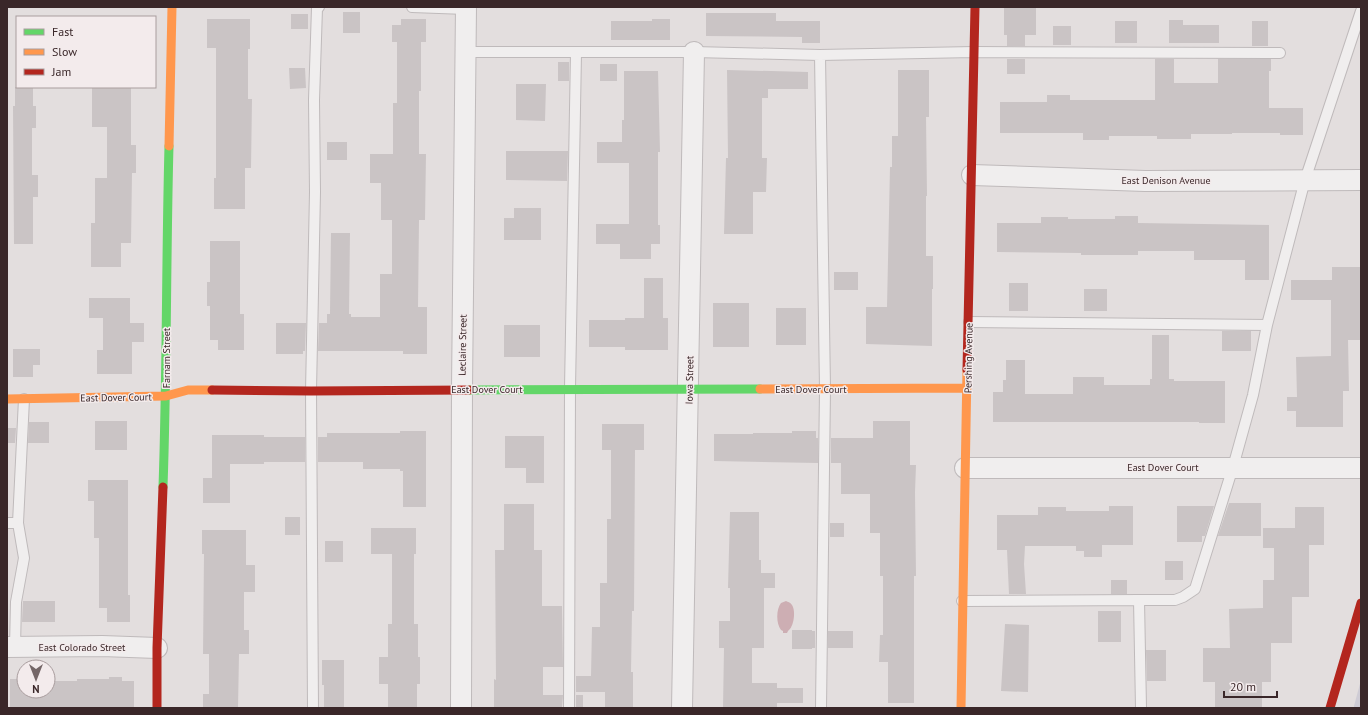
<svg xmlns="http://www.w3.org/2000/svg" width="1368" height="715" font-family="'PT Sans',sans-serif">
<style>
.green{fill:#cfccd5}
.water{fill:#cdaeb3}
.building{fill:#cac4c5}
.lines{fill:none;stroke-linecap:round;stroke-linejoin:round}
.lane-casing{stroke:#bfbabb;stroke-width:12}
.street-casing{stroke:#bfbabb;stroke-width:22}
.path{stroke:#c2bdbe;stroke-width:2.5;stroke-dasharray:3 3;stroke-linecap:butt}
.lane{stroke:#f0eeee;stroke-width:10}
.street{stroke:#f0eeee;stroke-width:20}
.fast{stroke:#63d668;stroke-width:9}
.slow{stroke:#ff974d;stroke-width:9}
.jam{stroke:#b3261e;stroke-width:9}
.labels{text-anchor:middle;stroke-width:3;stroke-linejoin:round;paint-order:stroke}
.street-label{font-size:10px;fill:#3a2729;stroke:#f3ebec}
</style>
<rect width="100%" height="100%" fill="#e3dede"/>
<path class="green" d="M 1361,680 L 1361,708 L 1354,708 L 1354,706 Z"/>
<path class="water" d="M 786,601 C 788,602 790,602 792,605 C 796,611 794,627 788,631 L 787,633 L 783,633 L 783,631 L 781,630 C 776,624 776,609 781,603 Z"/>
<path class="building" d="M 1004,7 L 1036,7 L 1036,35 L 1025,35 L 1025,46 L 1007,46 L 1007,35 L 1004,35 Z
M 343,12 L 360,12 L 360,33 L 343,33 Z
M 706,13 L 776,13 L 776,21 L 820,21 L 820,43 L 802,43 L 802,37 L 706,36 Z
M 291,14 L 308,14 L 308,29 L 291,29 Z
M 207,19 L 250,19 L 250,49 L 248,49 L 248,99 L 252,99 L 251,168 L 245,168 L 245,209 L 214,209 L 214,178 L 216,178 L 216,48 L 207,48 Z
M 401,19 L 426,19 L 426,42 L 421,42 L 421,91 L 419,91 L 419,154 L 426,154 L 425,220 L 419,220 L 418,307 L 427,307 L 427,354 L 403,354 L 403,351 L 318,351 L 319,323 L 327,323 L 327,314 L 330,314 L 331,233 L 350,233 L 349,314 L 351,314 L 351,317 L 380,317 L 380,274 L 392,274 L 392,220 L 381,220 L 381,183 L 370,183 L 370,154 L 393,154 L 393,103 L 397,103 L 397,42 L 392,42 L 392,25 L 401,25 Z
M 652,19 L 670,19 L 670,40 L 611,40 L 611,21 L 652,21 Z
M 1169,20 L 1183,20 L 1183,25 L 1219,25 L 1219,43 L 1169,43 Z
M 1115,21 L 1137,21 L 1137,43 L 1115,43 Z
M 1252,21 L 1268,21 L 1268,46 L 1252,46 Z
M 1053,26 L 1071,26 L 1071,45 L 1053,45 Z
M 1007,59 L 1025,59 L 1025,74 L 1007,74 Z
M 1155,59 L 1174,59 L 1174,83 L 1218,83 L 1218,59 L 1271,59 L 1271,71 L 1269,71 L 1269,108 L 1303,108 L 1303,135 L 1280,135 L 1280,133 L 1232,133 L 1232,134 L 1191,134 L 1191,139 L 1157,139 L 1157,136 L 1109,136 L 1109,140 L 1083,140 L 1083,133 L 1000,133 L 1000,102 L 1047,102 L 1047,95 L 1070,95 L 1070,100 L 1155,100 Z
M 558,62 L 569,62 L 569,81 L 558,81 Z
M 600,64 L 617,64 L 617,81 L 600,81 Z
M 289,68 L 305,68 L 306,88 L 290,89 Z
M 727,70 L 808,72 L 808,89 L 768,89 L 768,98 L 762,98 L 762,158 L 767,158 L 766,192 L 753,192 L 753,234 L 724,234 L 726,158 L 728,158 Z
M 898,70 L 929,70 L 929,117 L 926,117 L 927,196 L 926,196 L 926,256 L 933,256 L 933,289 L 932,289 L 932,346 L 866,344 L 866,307 L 887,307 L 890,167 L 892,167 L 892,136 L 898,136 Z
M 624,71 L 658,71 L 660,152 L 658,152 L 658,225 L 660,225 L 660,244 L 651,244 L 651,259 L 620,259 L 620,244 L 596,244 L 596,224 L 629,224 L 629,163 L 597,163 L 597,142 L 622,142 L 622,120 L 624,120 Z
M 516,84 L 546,84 L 545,121 L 516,120 Z
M 15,87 L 33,87 L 33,106 L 36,106 L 36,128 L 32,128 L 32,175 L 38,175 L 38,197 L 33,197 L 33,244 L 14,244 L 13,106 L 15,106 Z
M 92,87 L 131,87 L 131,145 L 136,145 L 136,173 L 132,173 L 131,243 L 121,243 L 121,267 L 91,267 L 91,223 L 95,223 L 95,178 L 107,178 L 107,127 L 92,127 Z
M 327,142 L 347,142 L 347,160 L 327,160 Z
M 506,151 L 568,151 L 567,181 L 506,180 Z
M 514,208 L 541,208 L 541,240 L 504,240 L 504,218 L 514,218 Z
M 1115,216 L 1138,216 L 1138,223 L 1269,225 L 1269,280 L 1245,280 L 1245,260 L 1194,260 L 1194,251 L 1138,251 L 1138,255 L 1081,255 L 1081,253 L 997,252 L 997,223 L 1041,223 L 1041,217 L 1068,217 L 1068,219 L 1115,219 Z
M 210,241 L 240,241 L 240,314 L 244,314 L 244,350 L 218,350 L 218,340 L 210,340 L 210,306 L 207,306 L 207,282 L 210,282 Z
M 1332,267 L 1361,267 L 1361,340 L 1348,340 L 1349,391 L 1343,391 L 1343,427 L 1296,427 L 1296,411 L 1287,411 L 1287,397 L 1297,397 L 1296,357 L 1331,356 L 1331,300 L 1291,300 L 1291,280 L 1332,280 Z
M 834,272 L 858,272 L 858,290 L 834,290 Z
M 644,278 L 663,278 L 663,318 L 668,318 L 668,350 L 625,350 L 625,347 L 589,347 L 589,320 L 625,320 L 625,318 L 644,318 Z
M 1009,283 L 1028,283 L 1028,311 L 1009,311 Z
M 1084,289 L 1107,289 L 1107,311 L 1084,311 Z
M 89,298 L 130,298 L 130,323 L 144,323 L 144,342 L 132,342 L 132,374 L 97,374 L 97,350 L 103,350 L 103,318 L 89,318 Z
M 713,303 L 749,303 L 749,347 L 713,347 Z
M 776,308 L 806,308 L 806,345 L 776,345 Z
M 276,323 L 306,323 L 305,351 L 303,351 L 303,354 L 276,354 Z
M 504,325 L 540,325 L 540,357 L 504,357 Z
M 1222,331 L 1251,331 L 1251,351 L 1222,351 Z
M 1152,335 L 1169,335 L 1169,379 L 1174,379 L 1174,381 L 1225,381 L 1225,423 L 1199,423 L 1199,422 L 993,422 L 993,392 L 1003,392 L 1003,380 L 1006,380 L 1006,360 L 1025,360 L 1025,394 L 1073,394 L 1073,377 L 1104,377 L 1104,385 L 1150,385 L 1150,379 L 1152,379 Z
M 13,349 L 40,349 L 40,365 L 33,365 L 33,377 L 13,377 Z
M 95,421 L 127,421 L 127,450 L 95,450 Z
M 873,421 L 910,421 L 910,465 L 916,465 L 915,492 L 916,576 L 914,576 L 914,703 L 888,703 L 888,662 L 879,662 L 880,635 L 883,635 L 883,576 L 880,576 L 880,533 L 870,533 L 870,494 L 841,494 L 841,463 L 831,463 L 831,438 L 873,438 Z
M 29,422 L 49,422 L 49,443 L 28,443 Z
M 602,424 L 644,424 L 644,450 L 635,450 L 634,611 L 632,611 L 631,672 L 633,672 L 633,708 L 605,708 L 605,692 L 576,692 L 576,676 L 591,676 L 592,627 L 600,627 L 600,583 L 607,583 L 607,519 L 611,519 L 611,450 L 602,450 Z
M 7,428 L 16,428 L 15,443 L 7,443 Z
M 400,431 L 426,431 L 426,507 L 403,507 L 403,471 L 400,471 L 400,469 L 363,469 L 363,462 L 318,462 L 318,437 L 327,437 L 327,433 L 400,433 Z
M 792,431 L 816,431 L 816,438 L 818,438 L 818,463 L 714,461 L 714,434 L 753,434 L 753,433 L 792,433 Z
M 212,435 L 264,435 L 264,437 L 305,437 L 305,462 L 264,462 L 264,464 L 230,464 L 230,503 L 203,503 L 203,478 L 212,478 Z
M 505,436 L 544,436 L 544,483 L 526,483 L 526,468 L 505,468 Z
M 88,480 L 128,480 L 128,595 L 130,595 L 130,622 L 107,622 L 107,608 L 99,608 L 99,538 L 94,538 L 94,501 L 88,501 Z
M 1229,503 L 1261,503 L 1261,536 L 1218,536 Z
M 504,504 L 534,504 L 534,550 L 542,550 L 542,606 L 562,606 L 563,667 L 543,667 L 543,695 L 563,695 L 562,708 L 494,708 L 494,679 L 496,680 L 495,550 L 504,550 Z
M 1109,506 L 1133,506 L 1133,545 L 1102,545 L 1102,557 L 1084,557 L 1084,551 L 1076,551 L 1076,546 L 1025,546 L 1024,564 L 1026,594 L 1009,594 L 1007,550 L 997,550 L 997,515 L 1038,515 L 1038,507 L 1066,507 L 1066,511 L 1109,511 Z
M 1177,506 L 1214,506 L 1205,536 L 1202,536 L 1202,542 L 1177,542 Z
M 1295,507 L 1324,507 L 1324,545 L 1309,545 L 1309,597 L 1292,597 L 1292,643 L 1271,643 L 1271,682 L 1262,682 L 1262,708 L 1215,708 L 1215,682 L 1203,682 L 1203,648 L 1230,648 L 1229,609 L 1263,608 L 1263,580 L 1274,580 L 1274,548 L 1263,548 L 1263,528 L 1295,528 Z
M 730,512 L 759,512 L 759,560 L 761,560 L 761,573 L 775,573 L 775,588 L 764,588 L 764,648 L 752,648 L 752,683 L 777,683 L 777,688 L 803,688 L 803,703 L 777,703 L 777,708 L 723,708 L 724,648 L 719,648 L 719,621 L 730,621 L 730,588 L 728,588 Z
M 285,517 L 300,517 L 300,535 L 285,535 Z
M 830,523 L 844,523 L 844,537 L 830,537 Z
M 371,528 L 416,528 L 416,554 L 414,554 L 414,624 L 418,624 L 418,657 L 420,657 L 420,684 L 417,684 L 417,708 L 388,708 L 388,684 L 379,684 L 379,657 L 388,657 L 388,624 L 392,624 L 392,554 L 371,554 Z
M 202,530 L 246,530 L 246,565 L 255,565 L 255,592 L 244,592 L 244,630 L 249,630 L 249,654 L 239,654 L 238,708 L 203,708 L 203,694 L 209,694 L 209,654 L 203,654 L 204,554 L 202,554 Z
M 325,541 L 343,541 L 343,562 L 325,562 Z
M 1165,561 L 1183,561 L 1183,580 L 1165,580 Z
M 1111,580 L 1127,580 L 1127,594 L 1111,594 Z
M 23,601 L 55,601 L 55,622 L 22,622 Z
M 1098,611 L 1121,611 L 1121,642 L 1098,642 Z
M 1005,624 L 1029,625 L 1028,692 L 1001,691 Z
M 792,630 L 812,630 L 812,631 L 815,631 L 815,648 L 812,648 L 812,649 L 792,649 Z
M 828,631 L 853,631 L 853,648 L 828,648 Z
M 1146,650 L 1166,650 L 1166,681 L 1147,681 Z
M 322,660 L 344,660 L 344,708 L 324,708 L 324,685 L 322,685 Z
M 109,677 L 122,677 L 122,681 L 134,681 L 134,708 L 10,708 L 10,679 L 24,679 L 24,691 L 48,691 L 48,681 L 77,681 L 77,679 L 109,679 Z
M 576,695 L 583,695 L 583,708 L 576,708 Z"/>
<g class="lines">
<defs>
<path id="lane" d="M 412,7 L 466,9
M 466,52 L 694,52 L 820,55 L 974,52 L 1280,53
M 820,55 L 825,389 L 821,708
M 969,322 L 1267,325 L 1253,395 L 1233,467 L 1195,589 L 1183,597 L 1175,600 L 1139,600 L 1141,708
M 1267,325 L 1305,180 L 1361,11
M 7,523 L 18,523 L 24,399
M 962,601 L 1139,600
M 15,647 L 16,602 L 24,558 L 18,523
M 313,708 L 311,391 L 315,192 L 314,100 L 317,8 L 319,7
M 569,708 L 570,388 L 576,53"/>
<path id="street" d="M 972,175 L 1145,181 L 1361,180
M 965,468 L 1361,468
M 7,647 L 102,646 L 157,648
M 461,708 L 462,389 L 466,7
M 682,708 L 694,52"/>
</defs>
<use href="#lane" class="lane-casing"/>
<use href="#street" class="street-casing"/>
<path class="path" d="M 1361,708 L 1361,706"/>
<use href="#lane" class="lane"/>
<use href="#street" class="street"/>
<path class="fast" d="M 469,390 L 760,389
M 163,487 C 167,373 166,259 169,146"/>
<path class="slow" d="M 169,146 L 172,7
M 760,389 L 967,388
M 7,399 L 166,396 L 188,390 L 212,390
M 961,708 L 967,370"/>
<path class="jam" d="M 967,370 L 975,7
M 212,390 L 311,391 L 469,390
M 157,708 L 157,648 L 163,487
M 1330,708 L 1361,603"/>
</g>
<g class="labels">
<g class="street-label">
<text x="1166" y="184">East Denison Avenue</text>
<text transform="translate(462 345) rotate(-89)" y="4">Leclaire Street</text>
<text transform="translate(166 358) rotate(-90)" y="4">Farnam Street</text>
<text transform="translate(968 358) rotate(-89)" y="4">Pershing Avenue</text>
<text transform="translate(689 380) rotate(-89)" y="4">Iowa Street</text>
<text x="487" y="393">East Dover Court</text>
<text x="811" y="393">East Dover Court</text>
<text transform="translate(116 397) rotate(-1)" y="4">East Dover Court</text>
<text x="1163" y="471">East Dover Court</text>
<text x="82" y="651">East Colorado Street</text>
</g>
</g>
<rect width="1368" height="715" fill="none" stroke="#3a2729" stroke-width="16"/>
<rect x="16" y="16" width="140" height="72" fill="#f3ebec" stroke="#a99d9e"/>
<rect x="24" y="29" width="20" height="6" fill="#63d668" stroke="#a99d9e"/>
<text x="52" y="36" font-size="12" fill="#3a2729">Fast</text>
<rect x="24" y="49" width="20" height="6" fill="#ff974d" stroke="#a99d9e"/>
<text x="52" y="56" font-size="12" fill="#3a2729">Slow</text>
<rect x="24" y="69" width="20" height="6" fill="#b3261e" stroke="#a99d9e"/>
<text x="52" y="76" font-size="12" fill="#3a2729">Jam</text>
<g transform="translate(36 679) rotate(180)"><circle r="19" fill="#f3ebec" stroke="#a99d9e"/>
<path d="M0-3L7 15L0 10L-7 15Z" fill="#756768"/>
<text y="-6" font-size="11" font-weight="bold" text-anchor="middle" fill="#3a2729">N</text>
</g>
<path d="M1224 691v6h53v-6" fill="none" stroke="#3a2729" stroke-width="2"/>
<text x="1230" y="691" font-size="12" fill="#3a2729" stroke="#f3ebec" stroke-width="3" paint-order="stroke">20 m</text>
</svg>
